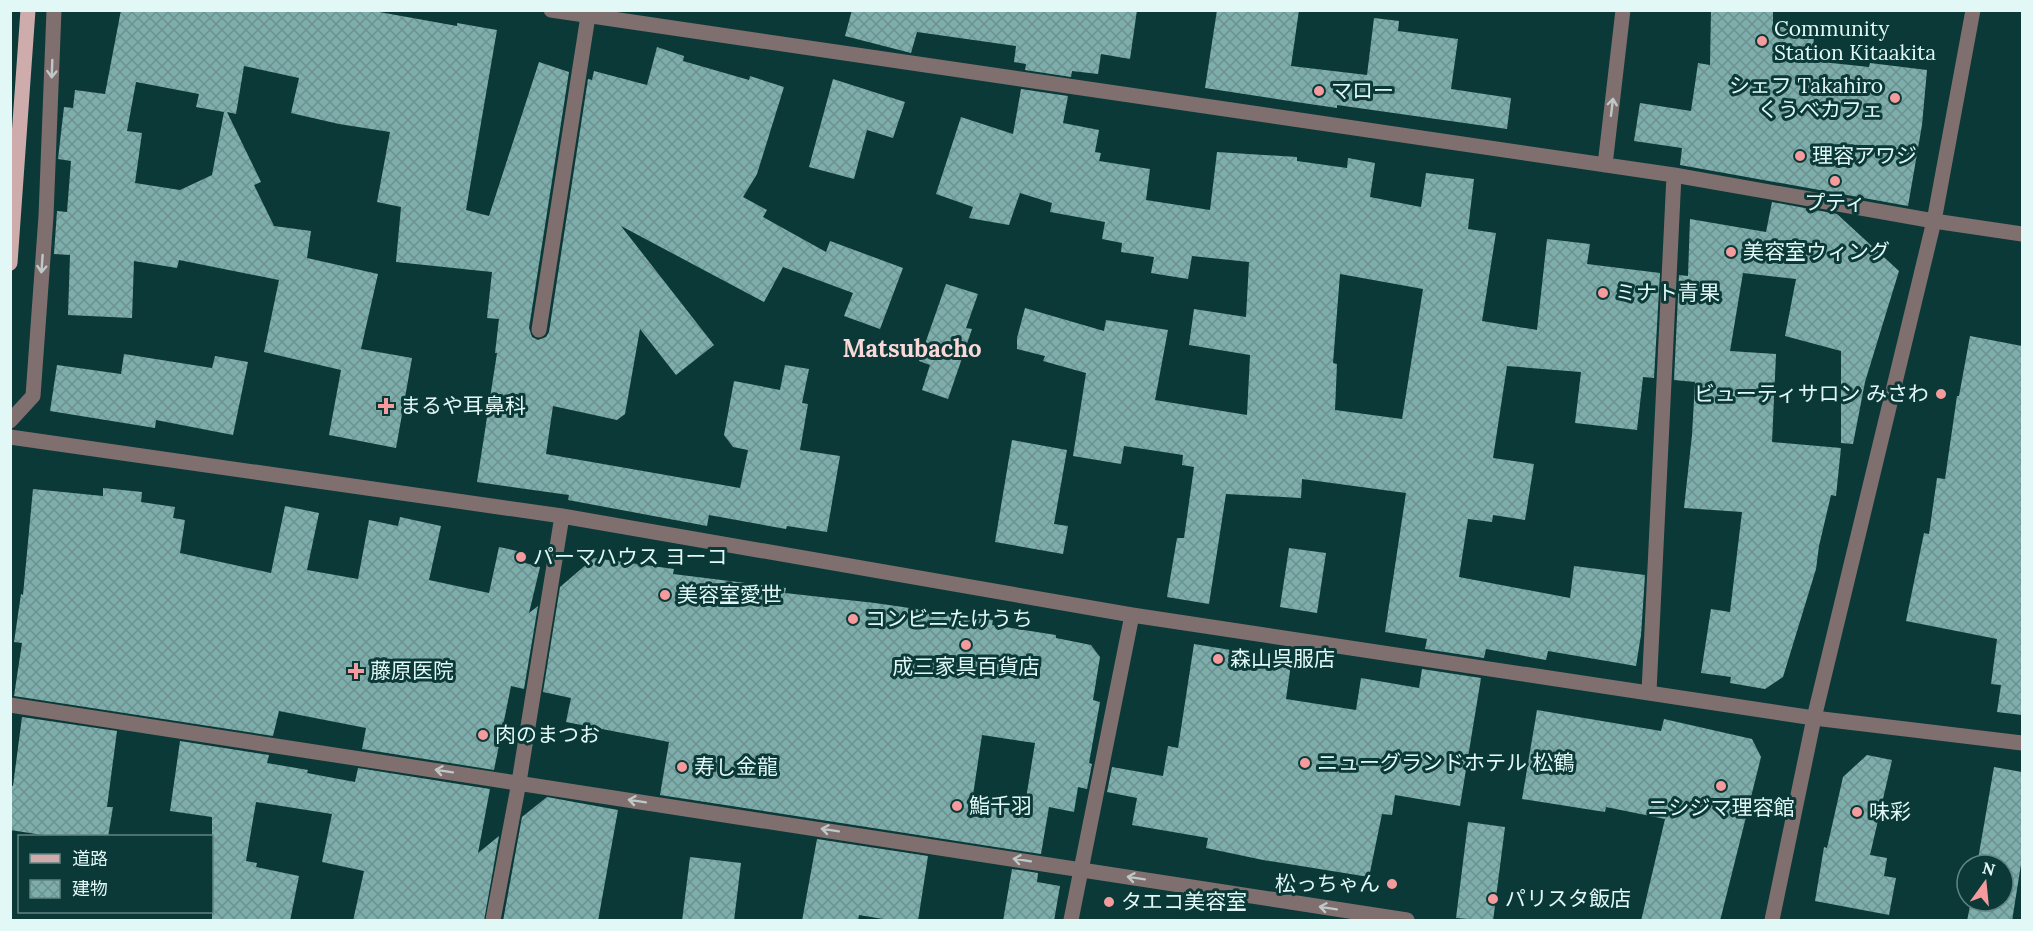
<svg xmlns="http://www.w3.org/2000/svg" width="2033" height="931" font-family="Lora,'Noto Sans JP',serif">
<style>
.building{fill:url(#building-cross-hatch);fill-rule:evenodd}
.lines{fill:none;stroke-linecap:round;stroke-linejoin:round}
.service{stroke:#806f6f;stroke-width:15}
.minor{stroke:#806f6f;stroke-width:15}
.tertiary{stroke:#806f6f;stroke-width:15}
.primary{stroke:#ceacac;stroke-width:15}
.oneway{stroke:#bfc8c7}
.poi-dot{fill:#f59b9d;stroke:#0b3937;stroke-width:2}
.labels{text-anchor:middle;stroke-width:6;stroke-linejoin:round;paint-order:stroke}
.poi-label{font-size:21px;fill:#e1f8f6;stroke:#0b3937;text-anchor:start}
.quarter-label{font-size:24px;font-weight:bold;fill:#fbd8d8;stroke:#0b3937}
</style>
<defs>
<pattern id="building-cross-hatch" width="8" height="8" patternUnits="userSpaceOnUse" patternTransform="scale(1.5)"><rect width="8" height="8" fill="#7daeab"/><path d="M0 0l8 8M0 8l8-8" fill="none" stroke="#6c908e"/></pattern>
</defs>
<rect width="100%" height="100%" fill="#0b3937"/>
<path class="building" d="M 121,10 L 368,10 L 457,26 L 457,23 L 497,30 L 466,210 L 489,216 L 539,62 L 569,72 L 529,328 L 532,337 L 538,340 L 546,337 L 549,332 L 588,79 L 592,80 L 594,71 L 647,85 L 657,47 L 684,56 L 683,61 L 749,80 L 750,76 L 784,87 L 757,174 L 743,197 L 767,210 L 763,217 L 826,252 L 830,241 L 903,268 L 880,329 L 844,316 L 853,293 L 783,267 L 764,302 L 621,226 L 714,345 L 676,375 L 640,329 L 625,414 L 617,420 L 553,406 L 546,454 L 740,488 L 748,450 L 733,447 L 724,435 L 734,381 L 780,390 L 785,365 L 809,369 L 802,403 L 808,404 L 800,450 L 840,456 L 827,532 L 787,526 L 786,529 L 709,515 L 707,526 L 568,500 L 569,495 L 477,482 L 497,353 L 495,353 L 499,319 L 487,318 L 492,272 L 396,262 L 401,207 L 377,202 L 390,132 L 339,124 L 291,113 L 299,78 L 244,66 L 236,114 L 227,112 L 261,182 L 254,185 L 274,226 L 311,231 L 307,258 L 378,274 L 361,349 L 412,358 L 396,448 L 329,435 L 341,370 L 264,352 L 279,280 L 179,260 L 177,268 L 134,261 L 132,318 L 68,315 L 70,255 L 54,254 L 57,211 L 67,212 L 71,161 L 58,159 L 64,107 L 73,108 L 75,90 L 105,94 ZM 136,82 L 199,94 L 196,107 L 224,112 L 212,175 L 180,190 L 135,183 L 142,133 L 127,131 Z
M 852,10 L 1137,10 L 1130,59 L 1101,54 L 1098,74 L 1072,71 L 1071,77 L 1025,70 L 1026,64 L 1014,62 L 1016,46 L 917,32 L 911,53 L 845,36 Z
M 1217,10 L 1299,10 L 1291,66 L 1367,75 L 1374,18 L 1399,21 L 1398,31 L 1458,39 L 1451,89 L 1511,98 L 1507,129 L 1337,105 L 1337,108 L 1296,102 L 1205,88 Z
M 1711,10 L 1773,10 L 1773,27 L 1814,28 L 1813,61 L 1869,67 L 1870,63 L 1927,70 L 1922,125 L 1908,206 L 1680,165 L 1682,148 L 1634,141 L 1640,103 L 1691,111 L 1698,63 L 1710,65 Z
M 833,79 L 905,102 L 893,138 L 867,130 L 854,179 L 809,167 Z
M 1021,89 L 1068,96 L 1063,123 L 1099,130 L 1095,152 L 1101,153 L 1099,161 L 1150,169 L 1146,200 L 1210,210 L 1217,152 L 1297,157 L 1297,161 L 1347,168 L 1348,158 L 1375,163 L 1370,197 L 1421,207 L 1426,173 L 1474,179 L 1468,229 L 1496,233 L 1482,321 L 1537,330 L 1547,239 L 1590,244 L 1587,264 L 1660,273 L 1654,378 L 1643,377 L 1637,430 L 1575,423 L 1581,372 L 1507,366 L 1493,458 L 1534,464 L 1525,520 L 1493,515 L 1492,522 L 1468,519 L 1459,577 L 1570,598 L 1574,566 L 1645,575 L 1641,635 L 1636,666 L 1548,651 L 1546,660 L 1486,649 L 1484,658 L 1425,649 L 1427,639 L 1385,632 L 1406,493 L 1302,479 L 1301,498 L 1226,494 L 1209,604 L 1167,597 L 1177,538 L 1184,538 L 1194,467 L 1182,465 L 1183,455 L 1124,446 L 1121,464 L 1073,456 L 1086,373 L 1043,361 L 1045,356 L 1017,349 L 1017,338 L 1025,308 L 1104,331 L 1106,320 L 1168,330 L 1155,400 L 1247,415 L 1250,355 L 1189,345 L 1194,309 L 1246,317 L 1249,262 L 1192,256 L 1188,279 L 1151,273 L 1154,257 L 1121,252 L 1122,243 L 1102,239 L 1105,222 L 1050,212 L 1052,203 L 1020,193 L 1009,225 L 969,218 L 973,207 L 936,194 L 961,117 L 1013,134 ZM 1340,274 L 1423,289 L 1402,419 L 1335,410 L 1337,364 L 1333,363 Z
M 1772,202 L 1837,214 L 1899,271 L 1865,382 L 1853,444 L 1841,443 L 1841,351 L 1785,336 L 1796,279 L 1743,273 L 1730,351 L 1776,354 L 1772,442 L 1841,448 L 1836,496 L 1831,495 L 1819,546 L 1816,569 L 1783,677 L 1765,689 L 1730,683 L 1731,677 L 1701,673 L 1711,609 L 1730,612 L 1742,512 L 1684,508 L 1692,435 L 1695,382 L 1674,380 L 1679,275 L 1688,276 L 1690,219 L 1766,232 Z
M 946,284 L 978,294 L 966,328 L 972,329 L 948,399 L 922,390 L 930,365 L 919,361 Z
M 1970,336 L 2022,346 L 2022,715 L 1997,712 L 2001,685 L 1991,684 L 1997,639 L 1906,621 L 1924,533 L 1929,534 L 1937,478 L 1945,479 L 1957,396 L 1959,396 Z
M 124,354 L 212,368 L 215,356 L 248,362 L 233,435 L 156,420 L 155,428 L 50,411 L 57,365 L 121,374 Z
M 1012,440 L 1067,450 L 1054,524 L 1068,526 L 1063,554 L 995,542 Z
M 103,488 L 142,492 L 141,502 L 175,507 L 173,518 L 185,520 L 180,553 L 271,573 L 285,506 L 319,513 L 307,570 L 358,579 L 369,520 L 398,526 L 400,517 L 441,526 L 429,580 L 489,593 L 499,547 L 527,553 L 525,563 L 540,567 L 529,613 L 538,606 L 524,689 L 511,686 L 494,770 L 362,749 L 366,728 L 279,711 L 273,736 L 14,696 L 22,643 L 14,642 L 21,594 L 23,595 L 33,489 L 103,496 Z
M 1289,548 L 1326,553 L 1317,613 L 1280,607 Z
M 594,558 L 674,569 L 673,574 L 786,588 L 785,593 L 875,603 L 993,620 L 992,625 L 1056,635 L 1056,638 L 1091,645 L 1100,657 L 1093,700 L 1100,702 L 1089,763 L 1092,764 L 1087,789 L 1078,787 L 1074,812 L 1049,807 L 1041,854 L 660,795 L 669,742 L 566,722 L 571,698 L 543,692 L 560,587 ZM 982,735 L 1035,743 L 1024,811 L 972,802 Z
M 1194,644 L 1255,654 L 1254,658 L 1291,664 L 1286,699 L 1356,710 L 1361,678 L 1419,688 L 1422,669 L 1481,678 L 1460,806 L 1395,795 L 1392,815 L 1382,814 L 1369,877 L 1263,860 L 1206,848 L 1208,838 L 1132,825 L 1137,798 L 1107,792 L 1112,767 L 1163,776 L 1168,746 L 1178,748 Z
M 1537,710 L 1661,731 L 1664,719 L 1752,739 L 1761,757 L 1720,921 L 1641,921 L 1665,819 L 1606,807 L 1605,812 L 1522,799 Z
M 22,717 L 117,731 L 107,807 L 113,807 L 108,837 L 56,837 L 10,830 L 10,785 L 13,786 Z
M 180,741 L 269,755 L 267,763 L 308,770 L 307,773 L 355,782 L 358,768 L 490,789 L 478,853 L 499,836 L 484,921 L 353,921 L 364,871 L 322,862 L 332,814 L 256,802 L 246,861 L 257,863 L 256,867 L 299,876 L 290,921 L 212,921 L 212,817 L 170,811 Z
M 1867,755 L 1892,760 L 1870,855 L 1887,858 L 1884,876 L 1896,878 L 1889,915 L 1815,901 L 1824,847 L 1827,848 L 1843,777 Z
M 1994,767 L 2022,772 L 2022,858 L 2012,921 L 1967,921 L 1971,901 L 2003,901 L 2003,865 L 1977,865 Z
M 547,797 L 618,810 L 598,921 L 503,921 L 522,817 Z
M 1468,822 L 1505,827 L 1493,921 L 1456,918 Z
M 817,839 L 928,856 L 918,921 L 895,921 L 859,915 L 858,921 L 802,921 Z
M 690,857 L 741,863 L 734,921 L 682,921 Z
M 1012,869 L 1038,873 L 1037,882 L 1060,886 L 1054,921 L 1003,921 Z"/>
<g class="lines">
<path class="service" d="M 539,330 L 588,16"/>
<path class="minor" d="M 551,10 L 1674,175 L 1934,221 L 2022,234
M 1605,165 L 1623,10
M 10,421 L 33,396 L 46,216 L 54,10
M 10,437 L 562,516 L 1132,615 L 1814,718 L 2022,743
M 1649,692 L 1674,175
M 10,705 L 1407,920
M 493,920 L 519,782 L 562,516
M 1071,920 L 1132,615"/>
<path class="tertiary" d="M 1772,920 L 1814,718 L 1934,221 L 1973,10"/>
<path class="primary" d="M 10,263 L 28,10"/>
</g>
<defs><path id="oneway-shaft" d="M-6 0H5M1.5-3L5.5 0L1.5 3" fill="none" stroke-width="1.6" stroke-linecap="round" stroke-linejoin="round" transform="scale(1.5)"/></defs>
<g class="oneway">
<use href="#oneway-shaft" transform="translate(52 69) rotate(92)"/>
<use href="#oneway-shaft" transform="translate(1612 107) rotate(-83)"/>
<use href="#oneway-shaft" transform="translate(42 264) rotate(94)"/>
<use href="#oneway-shaft" transform="translate(444 771) rotate(-171)"/>
<use href="#oneway-shaft" transform="translate(637 801) rotate(-171)"/>
<use href="#oneway-shaft" transform="translate(830 830) rotate(-171)"/>
<use href="#oneway-shaft" transform="translate(1022 860) rotate(-171)"/>
<use href="#oneway-shaft" transform="translate(1136 878) rotate(-171)"/>
<use href="#oneway-shaft" transform="translate(1328 908) rotate(-171)"/>
</g>
<g class="poi-dot">
<circle cx="1762" cy="41" r="6"/>
<circle cx="1319" cy="91" r="6"/>
<circle cx="1895" cy="98" r="6"/>
<circle cx="1800" cy="156" r="6"/>
<circle cx="1835" cy="181" r="6"/>
<circle cx="1731" cy="252" r="6"/>
<circle cx="1603" cy="293" r="6"/>
<circle cx="1941" cy="394" r="6"/>
<path d="M383 397h6v6h6v6h-6v6h-6v-6h-6v-6h6z"/>
<circle cx="521" cy="557" r="6"/>
<circle cx="665" cy="595" r="6"/>
<circle cx="853" cy="619" r="6"/>
<circle cx="966" cy="645" r="6"/>
<circle cx="1218" cy="659" r="6"/>
<path d="M353 662h6v6h6v6h-6v6h-6v-6h-6v-6h6z"/>
<circle cx="483" cy="735" r="6"/>
<circle cx="1305" cy="763" r="6"/>
<circle cx="682" cy="767" r="6"/>
<circle cx="1721" cy="786" r="6"/>
<circle cx="957" cy="806" r="6"/>
<circle cx="1857" cy="812" r="6"/>
<circle cx="1392" cy="884" r="6"/>
<circle cx="1493" cy="899" r="6"/>
<circle cx="1109" cy="902" r="6"/>
</g>
<g class="labels">
<g class="poi-label">
<text x="1774" y="36">Community<tspan x="1774" dy="24">Station Kitaakita</tspan></text>
<text x="1883" y="93" text-anchor="end">シェフ Takahiro<tspan x="1883" dy="24">くうべカフェ</tspan></text>
<text x="1331" y="98">マロー</text>
<text x="1812" y="163">理容アワジ</text>
<text x="1835" y="210" text-anchor="middle">プティ</text>
<text x="1743" y="259">美容室ウィング</text>
<text x="1615" y="300">ミナト青果</text>
<text x="1929" y="401" text-anchor="end">ビューティサロン みさわ</text>
<text x="400" y="413">まるや耳鼻科</text>
<text x="533" y="564">パーマハウス ヨーコ</text>
<text x="677" y="602">美容室愛世</text>
<text x="865" y="626">コンビニたけうち</text>
<text x="1230" y="666">森山呉服店</text>
<text x="966" y="674" text-anchor="middle">成三家具百貨店</text>
<text x="370" y="678">藤原医院</text>
<text x="495" y="742">肉のまつお</text>
<text x="1317" y="770">ニューグランドホテル 松鶴</text>
<text x="694" y="774">寿し金龍</text>
<text x="969" y="813">鮨千羽</text>
<text x="1721" y="815" text-anchor="middle">ニシジマ理容館</text>
<text x="1869" y="819">味彩</text>
<text x="1380" y="891" text-anchor="end">松っちゃん</text>
<text x="1505" y="906">パリスタ飯店</text>
<text x="1121" y="909">タエコ美容室</text>
</g>
<g class="quarter-label">
<text x="912" y="357">Matsubacho</text>
</g>
</g>
<rect width="2033" height="931" fill="none" stroke="#e1f8f6" stroke-width="24"/>
<rect x="18" y="835" width="195" height="78" fill="#0b3937" stroke="#618583" stroke-width="1.5"/>
<rect x="30" y="854" width="30" height="9" fill="#ceacac" stroke="#618583" stroke-width="1.5"/>
<text x="72" y="865" font-size="18" fill="#e1f8f6">道路</text>
<rect x="30" y="880" width="30" height="18" fill="url(#building-cross-hatch)" stroke="#618583" stroke-width="1.5"/>
<text x="72" y="895" font-size="18" fill="#e1f8f6">建物</text>
<g transform="translate(1985 883) rotate(15)"><circle r="28" fill="#0b3937" stroke="#618583" stroke-width="1.5"/>
<path d="M0-4.5L10 22L0 15L-10 22Z" fill="#f59b9d"/>
<text y="-9" font-size="16" font-weight="bold" text-anchor="middle" fill="#e1f8f6">N</text>
</g>
</svg>
